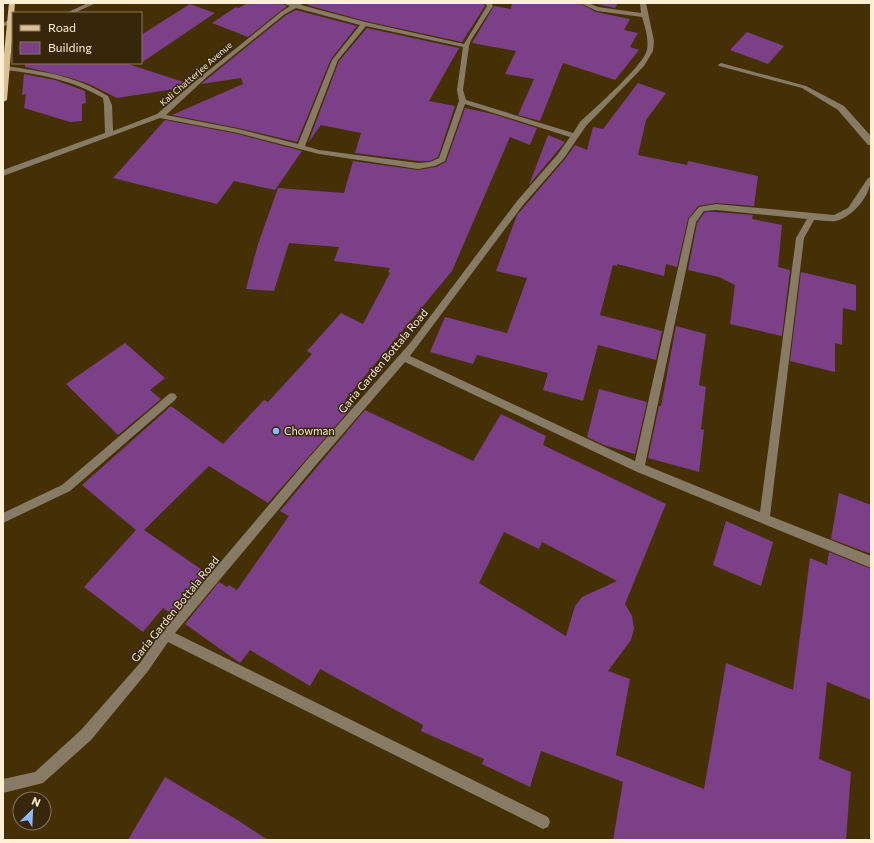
<svg xmlns="http://www.w3.org/2000/svg" width="874" height="843" font-family="Commissioner,sans-serif">
<style>
.building{fill:#7b4087;fill-rule:evenodd}
.lines{fill:none;stroke-linecap:round;stroke-linejoin:round}
.minor{fill:#887b65;fill-rule:evenodd}
.major{fill:#dbc093;fill-rule:evenodd}
.poi-dot{fill:#8fb8fd;stroke:#36270b;stroke-width:1.5}
.labels{text-anchor:middle;stroke-width:3;stroke-linejoin:round;paint-order:stroke}
.far-street-label{font-size:9px;fill:#ffefd4;stroke:#36270b}
.street-label{font-size:11px;fill:#ffefd4;stroke:#36270b}
.poi-label{font-size:11px;fill:#ffefd4;stroke:#36270b;text-anchor:start}
</style>
<rect width="100%" height="100%" fill="#453005"/>
<path class="building" d="M 247,3 L 281,3 L 287,6 L 248,37 L 212,23 L 236,7 L 239,8 Z
M 309,3 L 477,3 L 484,4 L 485,6 L 462,42 L 365,21 L 307,5 Z
M 512,3 L 579,3 L 596,12 L 630,19 L 624,30 L 638,33 L 630,47 L 639,50 L 615,80 L 563,63 L 540,121 L 518,115 L 534,79 L 505,74 L 516,51 L 472,43 L 494,6 L 511,9 Z
M 592,3 L 618,3 L 615,8 Z
M 190,4 L 215,13 L 141,63 L 141,35 Z
M 296,10 L 357,26 L 331,59 L 297,142 L 238,128 L 172,115 L 243,84 L 241,78 L 201,84 L 286,15 Z
M 367,28 L 459,48 L 429,101 L 455,106 L 438,157 L 430,161 L 418,161 L 355,153 L 361,133 L 321,125 L 308,143 L 339,61 Z
M 747,32 L 784,46 L 768,64 L 730,50 Z
M 25,63 L 125,63 L 190,84 L 187,87 L 117,98 L 89,84 L 68,77 L 25,67 Z
M 24,74 L 55,80 L 85,91 L 86,103 L 82,104 L 82,121 L 70,122 L 24,108 L 26,94 L 22,95 Z
M 638,83 L 666,93 L 646,120 L 638,155 L 687,165 L 688,161 L 758,176 L 754,206 L 716,203 L 698,206 L 688,219 L 677,267 L 666,264 L 664,276 L 617,264 L 617,266 L 613,265 L 600,315 L 662,331 L 656,360 L 598,345 L 583,401 L 543,390 L 548,373 L 477,355 L 473,364 L 430,352 L 445,317 L 507,333 L 527,278 L 496,271 L 517,215 L 565,159 L 575,145 L 587,150 L 593,127 L 603,129 Z
M 465,108 L 493,114 L 537,128 L 530,145 L 510,137 L 452,271 L 345,400 L 354,405 L 268,503 L 209,466 L 144,530 L 208,574 L 173,615 L 163,608 L 143,632 L 84,587 L 136,530 L 82,485 L 171,406 L 223,444 L 264,400 L 268,402 L 312,354 L 307,351 L 341,313 L 363,324 L 390,273 L 388,272 L 390,268 L 334,261 L 339,247 L 289,243 L 274,291 L 246,289 L 258,244 L 278,188 L 344,193 L 353,161 L 418,170 L 436,167 L 446,162 Z
M 165,120 L 238,134 L 302,151 L 275,190 L 234,181 L 217,204 L 113,178 Z
M 548,135 L 565,142 L 529,185 Z
M 705,212 L 716,212 L 753,215 L 752,219 L 782,225 L 778,267 L 790,270 L 782,336 L 730,324 L 735,285 L 719,277 L 688,270 L 697,223 Z
M 801,272 L 856,285 L 856,311 L 843,308 L 842,345 L 835,343 L 835,372 L 790,361 Z
M 676,326 L 706,334 L 699,385 L 706,387 L 701,429 L 704,430 L 699,472 L 648,458 L 659,406 L 661,406 Z
M 125,343 L 165,378 L 150,390 L 161,399 L 118,435 L 66,384 Z
M 599,389 L 647,402 L 635,454 L 604,445 L 587,437 Z
M 365,410 L 473,461 L 501,414 L 546,436 L 543,445 L 666,504 L 625,604 L 632,616 L 634,628 L 631,640 L 608,671 L 630,679 L 616,755 L 704,789 L 726,663 L 793,690 L 810,558 L 827,565 L 829,552 L 871,569 L 871,700 L 827,682 L 819,759 L 851,772 L 846,840 L 613,840 L 623,782 L 541,751 L 530,787 L 482,764 L 484,759 L 421,731 L 423,725 L 320,669 L 310,686 L 250,650 L 240,663 L 185,624 L 219,582 L 227,587 L 229,585 L 237,590 L 289,516 L 280,511 ZM 504,532 L 539,549 L 542,542 L 617,581 L 582,597 L 575,606 L 566,636 L 479,583 Z
M 839,493 L 871,505 L 871,554 L 831,539 Z
M 726,521 L 773,542 L 761,586 L 713,565 Z
M 165,777 L 239,821 L 268,840 L 128,840 Z"/>
<g class="lines">
<path class="minor" d="M 88,3 L 96,3 L 74,13 L 66,13 Z
M 282,3 L 303,3 L 301,5 L 365,22 L 464,44 L 487,6 L 485,3 L 491,3 L 493,6 L 471,40 L 469,46 L 463,90 L 466,100 L 573,133 L 580,122 C 594,109 643,66 647,50 C 649,39 645,27 642,17 L 597,11 L 580,3 L 588,3 L 598,7 L 641,13 L 640,3 L 646,3 L 654,41 L 653,51 L 644,66 L 586,126 L 564,158 L 523,205 L 410,356 L 635,461 L 689,219 L 699,207 L 716,204 L 834,215 L 848,208 L 868,178 L 871,177 C 871,195 854,216 836,221 C 830,222 821,220 814,220 L 804,238 L 770,516 L 871,556 L 871,568 L 635,471 L 405,362 L 315,466 L 175,633 L 548,817 L 550,822 L 548,827 L 543,829 L 168,642 L 148,671 L 91,740 L 43,783 L 3,793 L 3,779 L 35,772 L 81,730 L 140,663 L 162,631 L 307,460 L 411,342 L 517,201 L 558,154 L 570,137 L 465,104 L 445,161 L 435,166 L 418,169 L 319,154 L 238,133 L 160,118 L 3,176 L 3,170 L 105,133 L 104,105 L 103,98 C 72,80 40,74 5,70 L 3,70 L 3,66 C 10,66 18,68 25,69 C 55,73 82,80 108,96 L 112,105 L 113,131 L 157,114 L 204,74 L 281,12 L 290,6 ZM 296,8 L 360,25 L 332,60 L 298,144 L 238,129 L 166,115 L 208,76 L 285,14 ZM 366,26 L 463,47 L 457,90 L 459,101 L 439,158 L 430,162 L 418,163 L 319,150 L 305,146 L 338,60 ZM 716,210 L 807,219 L 796,238 L 760,512 L 645,465 L 696,222 L 704,211 Z
M 9,20 L 11,21 L 11,23 L 3,27 L 3,23 Z
M 721,63 L 806,86 L 844,106 L 870,135 L 871,145 L 868,145 L 838,110 L 802,88 L 719,66 L 718,65 Z
M 172,393 L 175,394 L 177,397 L 175,400 L 70,491 L 3,523 L 3,513 L 62,485 L 169,394 Z"/>
<path class="major" d="M 9,3 L 15,3 L 7,100 L 3,102 L 3,64 Z"/>
</g>
<circle class="poi-dot" cx="276" cy="431" r="4"/>
<g class="labels">
<g class="far-street-label">
<text transform="translate(196 74) rotate(-41)" y="3">Kali Chatterjee Avenue</text>
</g>
<g class="street-label">
<text transform="translate(383 361) rotate(-50)" y="4">Garia Garden Bottala Road</text>
<text transform="translate(175 609) rotate(-51)" y="4">Garia Garden Bottala Road</text>
</g>
<g class="poi-label">
<text x="284" y="435">Chowman</text>
</g>
</g>
<rect width="874" height="843" fill="none" stroke="#ffefd4" stroke-width="8"/>
<rect x="12" y="12" width="130" height="52" fill="#36270b" stroke="#86775b"/>
<rect x="20" y="25" width="20" height="6" fill="#dbc093" stroke="#86775b"/>
<text x="48" y="32" font-size="12" fill="#ffefd4">Road</text>
<rect x="20" y="42" width="20" height="12" fill="#7b4087" stroke="#86775b"/>
<text x="48" y="52" font-size="12" fill="#ffefd4">Building</text>
<g transform="translate(32 811) rotate(24)"><circle r="19" fill="#36270b" stroke="#86775b"/>
<path d="M0-3L7 15L0 10L-7 15Z" fill="#8fb8fd"/>
<text y="-6" font-size="11" font-weight="bold" text-anchor="middle" fill="#ffefd4">N</text>
</g>
</svg>
